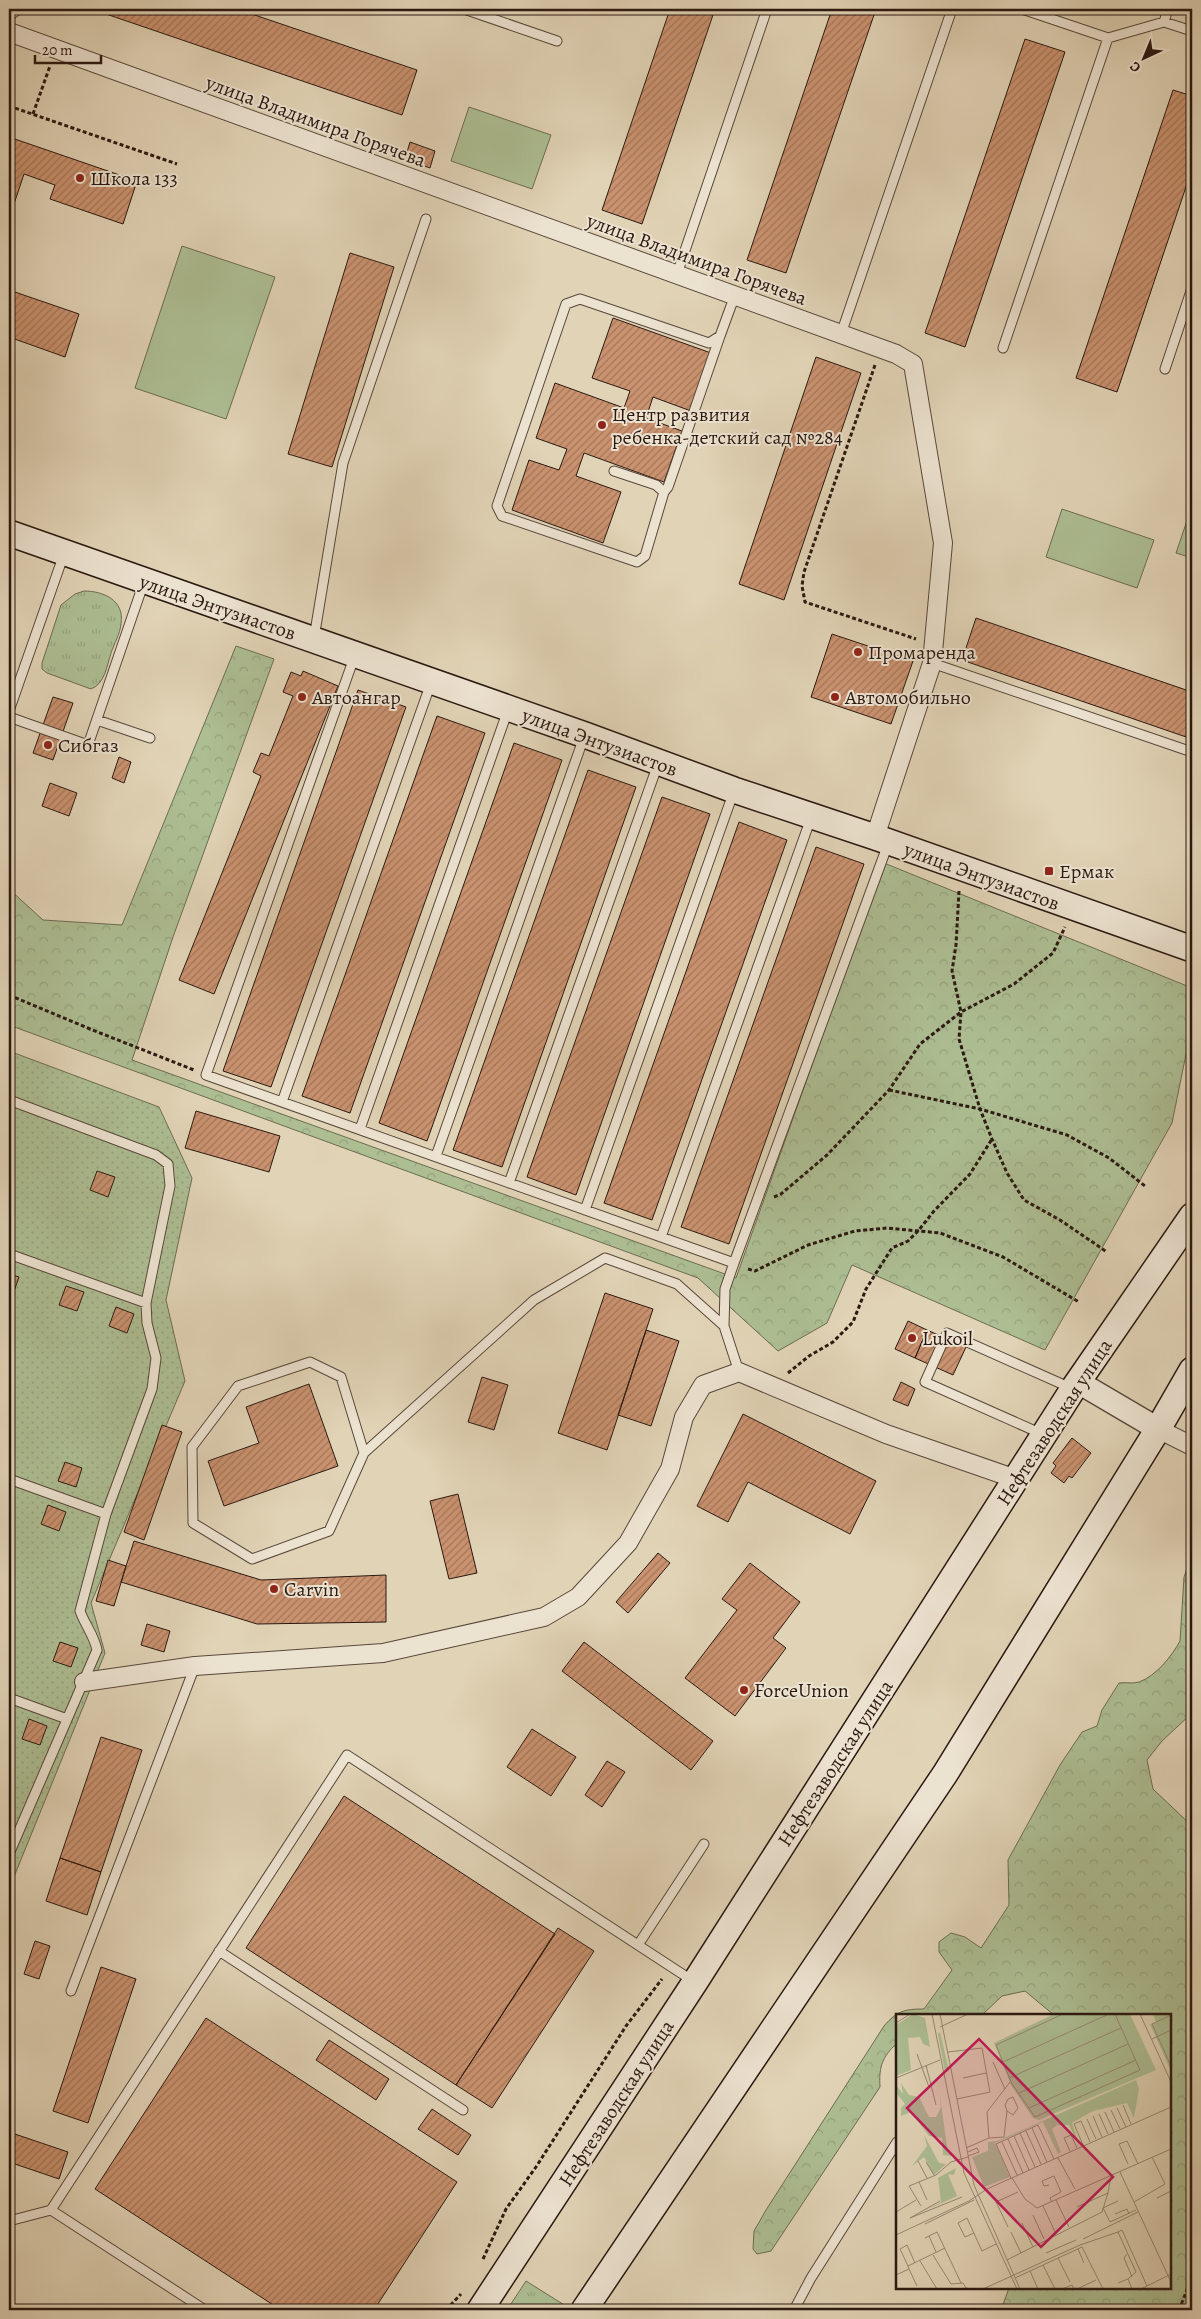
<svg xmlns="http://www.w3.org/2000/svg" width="1201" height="2319" font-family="Alegreya,serif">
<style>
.grass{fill:url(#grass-tufts);stroke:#6c6c52}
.forest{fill:url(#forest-crowns);stroke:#6c6c52}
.park{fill:#adbe93;stroke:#6c6c52}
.garden{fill:url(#garden-dots);stroke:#6c6c52}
.building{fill:url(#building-hatch);stroke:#2b1911}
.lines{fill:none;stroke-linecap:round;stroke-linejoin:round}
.service-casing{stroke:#58483a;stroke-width:11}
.minor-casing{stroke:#58483a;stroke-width:20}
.tertiary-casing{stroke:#58483a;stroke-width:25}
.secondary-casing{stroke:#2b1911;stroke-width:28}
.path{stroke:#2b1911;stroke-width:3;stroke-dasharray:4 2.5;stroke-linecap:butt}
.service{stroke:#ece2d0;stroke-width:9}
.minor{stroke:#ece2d0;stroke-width:18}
.tertiary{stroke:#ece2d0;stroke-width:22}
.secondary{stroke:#ece2d0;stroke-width:25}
.poi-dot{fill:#8f2418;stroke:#ece2d0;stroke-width:2}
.labels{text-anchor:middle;stroke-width:4;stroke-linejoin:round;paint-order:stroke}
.street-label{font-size:20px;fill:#2b1911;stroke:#ece2d0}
.poi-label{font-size:20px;fill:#2b1911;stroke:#ece2d0;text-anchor:start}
.inset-road{fill:none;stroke:#988974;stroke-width:1}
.view{fill:#c2185b;fill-opacity:0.15;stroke:#c2185b;stroke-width:2.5}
.inset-edge{fill:none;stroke:#2b1911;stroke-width:2.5}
</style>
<defs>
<pattern id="grass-tufts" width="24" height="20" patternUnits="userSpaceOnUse" patternTransform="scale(1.25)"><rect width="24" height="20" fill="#adbe93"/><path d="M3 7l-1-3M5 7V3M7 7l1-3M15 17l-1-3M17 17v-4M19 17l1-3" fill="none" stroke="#95a37e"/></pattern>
<pattern id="forest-crowns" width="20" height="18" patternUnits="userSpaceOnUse" patternTransform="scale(1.25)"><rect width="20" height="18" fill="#adbe93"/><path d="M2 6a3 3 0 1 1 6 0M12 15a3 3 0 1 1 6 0" fill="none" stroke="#95a37e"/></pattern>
<pattern id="garden-dots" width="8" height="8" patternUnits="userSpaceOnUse" patternTransform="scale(1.25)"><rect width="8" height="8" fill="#adbe93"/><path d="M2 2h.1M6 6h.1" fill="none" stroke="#95a37e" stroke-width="1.8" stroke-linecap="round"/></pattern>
<pattern id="building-hatch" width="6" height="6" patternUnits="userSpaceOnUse" patternTransform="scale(1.25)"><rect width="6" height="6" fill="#ca926f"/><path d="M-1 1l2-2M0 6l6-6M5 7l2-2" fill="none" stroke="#a4765a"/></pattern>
</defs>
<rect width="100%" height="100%" fill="#e1d3b6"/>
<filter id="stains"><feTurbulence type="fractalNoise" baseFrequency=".004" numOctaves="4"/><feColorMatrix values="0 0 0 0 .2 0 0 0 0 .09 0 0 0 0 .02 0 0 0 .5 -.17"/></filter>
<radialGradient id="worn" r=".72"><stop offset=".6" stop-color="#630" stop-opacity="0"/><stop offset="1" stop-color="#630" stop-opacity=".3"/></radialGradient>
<path class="grass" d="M 84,591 C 103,591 125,600 121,624 C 120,634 114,644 111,653 C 107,665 105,684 91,689 L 47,673 L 42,669 L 42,663 L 61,605 L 75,594 Z
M 526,2281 L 569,2308 L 568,2310 L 507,2310 Z"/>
<path class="forest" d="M 236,646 L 274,659 L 173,937 L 132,1060 L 736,1278 L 884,863 L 1192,988 L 1192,1025 L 1172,1123 L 1045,1350 L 852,1265 L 827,1323 L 778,1351 L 698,1278 L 9,1025 L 9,889 L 43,920 L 122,925 Z
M 1192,1555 L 1192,1713 L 1162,1741 L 1147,1760 L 1153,1789 L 1192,1826 L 1192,2310 L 1001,2310 L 1009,2288 L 1170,2288 L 1170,2015 L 1054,2015 L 1025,1991 L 1002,1996 L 982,2015 L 897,2015 L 897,2046 L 894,2046 C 881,2059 879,2069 880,2087 L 771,2251 L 757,2254 L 753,2249 L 754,2231 L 766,2210 L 884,2026 C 897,2011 904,2009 924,2009 L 952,1970 L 939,1952 L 939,1942 L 951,1933 L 965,1937 L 981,1948 L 1009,1905 L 1008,1860 L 1060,1765 L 1082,1732 L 1097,1726 L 1102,1710 L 1119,1683 C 1125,1682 1133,1684 1139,1682 C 1156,1676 1172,1656 1180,1641 L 1184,1577 Z"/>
<path class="park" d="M 469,107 L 551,135 L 532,189 L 451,161 Z
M 182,246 L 275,277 L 226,419 L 135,388 Z
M 1192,506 L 1192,558 L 1176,553 Z
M 1062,509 L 1154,540 L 1137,588 L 1046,557 Z"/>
<path class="garden" d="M 9,1051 L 159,1107 L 192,1178 L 166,1300 L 185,1381 L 91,1603 L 105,1653 L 9,1889 Z"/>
<path class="building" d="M 108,9 L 237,9 L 417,70 L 402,115 L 106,14 Z
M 670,9 L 715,9 L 642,224 L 602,210 Z
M 832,9 L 876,9 L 786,273 L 747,260 Z
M 1025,39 L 1065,52 L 965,347 L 925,333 Z
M 1173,90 L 1192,96 L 1192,169 L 1117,392 L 1076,378 Z
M 9,137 L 137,181 L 123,224 L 50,199 L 55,185 L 24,174 L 9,219 Z
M 410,142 L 435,151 L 430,168 L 405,159 Z
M 350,253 L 394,267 L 332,467 L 288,454 Z
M 9,290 L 79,314 L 65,357 L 9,337 Z
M 613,318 L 711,353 L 691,411 L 653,397 L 646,418 L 682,431 L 664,482 L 584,453 L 576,476 L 621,492 L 603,543 L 512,510 L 529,460 L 559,470 L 567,449 L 536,438 L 555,383 L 624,408 L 630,391 L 592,378 Z
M 816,357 L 861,373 L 784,600 L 739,584 Z
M 976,618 L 1192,692 L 1192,739 L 962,660 Z
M 832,634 L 913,661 L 891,724 L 811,697 Z
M 303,671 L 338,686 L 214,994 L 179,980 L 261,776 L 253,772 L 261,753 L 269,756 L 293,696 L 283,692 L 291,672 L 301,676 Z
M 358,690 L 406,707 L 271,1087 L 223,1071 Z
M 53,697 L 73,703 L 53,760 L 33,753 Z
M 437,716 L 485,733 L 350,1113 L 302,1096 Z
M 514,743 L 562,760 L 427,1141 L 379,1123 Z
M 119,757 L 131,762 L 124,783 L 112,778 Z
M 588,770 L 636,787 L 502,1167 L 453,1150 Z
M 50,783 L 77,793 L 69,816 L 42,806 Z
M 662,797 L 710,814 L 576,1195 L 527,1177 Z
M 739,822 L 787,840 L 652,1220 L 604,1203 Z
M 816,847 L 864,864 L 729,1244 L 681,1227 Z
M 196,1111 L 280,1136 L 269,1172 L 185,1148 Z
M 97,1171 L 115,1177 L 108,1197 L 90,1190 Z
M 9,1274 L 19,1277 L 12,1297 L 9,1295 Z
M 66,1286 L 84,1292 L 77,1311 L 59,1305 Z
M 605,1293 L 653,1309 L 607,1450 L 558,1433 Z
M 116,1307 L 134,1314 L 127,1333 L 109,1326 Z
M 908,1321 L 927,1330 L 915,1358 L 895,1349 Z
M 646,1330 L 679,1341 L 651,1426 L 618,1415 Z
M 927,1330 L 966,1347 L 953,1375 L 915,1358 Z
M 482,1377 L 508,1385 L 494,1430 L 468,1422 Z
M 901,1382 L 915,1389 L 908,1406 L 893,1400 Z
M 309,1384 L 338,1466 L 224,1506 L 208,1461 L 259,1443 L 246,1407 Z
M 743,1414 L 876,1481 L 850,1534 L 748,1482 L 728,1522 L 697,1506 Z
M 162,1425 L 182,1432 L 144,1540 L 124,1532 Z
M 1072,1438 L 1091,1453 L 1072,1478 L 1069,1476 L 1064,1483 L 1051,1473 L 1056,1466 L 1053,1463 Z
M 65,1462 L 82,1468 L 76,1487 L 58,1481 Z
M 458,1494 L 477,1573 L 449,1579 L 430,1501 Z
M 48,1505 L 66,1512 L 59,1531 L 41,1524 Z
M 134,1541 L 261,1580 L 386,1575 L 386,1622 L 257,1624 L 121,1582 Z
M 658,1553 L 670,1563 L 628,1613 L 616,1602 Z
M 108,1560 L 126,1566 L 114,1606 L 96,1601 Z
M 750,1563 L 800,1602 L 773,1638 L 786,1648 L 735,1716 L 685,1678 L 737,1610 L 722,1599 Z
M 147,1624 L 170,1631 L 164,1652 L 141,1645 Z
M 60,1642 L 78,1648 L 71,1667 L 53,1661 Z
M 584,1642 L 713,1741 L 691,1770 L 562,1671 Z
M 29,1719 L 47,1726 L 40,1745 L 22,1739 Z
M 532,1729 L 576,1757 L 551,1796 L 507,1767 Z
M 101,1737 L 142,1750 L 101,1872 L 60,1858 Z
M 607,1761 L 625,1772 L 602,1807 L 585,1795 Z
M 344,1796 L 555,1934 L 456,2085 L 246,1948 Z
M 60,1858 L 101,1872 L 87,1915 L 46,1901 Z
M 558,1928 L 594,1951 L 492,2108 L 456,2085 Z
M 35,1941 L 50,1946 L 39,1979 L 24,1974 Z
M 101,1967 L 136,1979 L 88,2123 L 53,2111 Z
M 206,2018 L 457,2182 L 374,2310 L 281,2310 L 95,2189 Z
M 329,2040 L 389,2079 L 376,2100 L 316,2060 Z
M 432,2109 L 471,2135 L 458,2155 L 418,2129 Z
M 9,2132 L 68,2152 L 59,2179 L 9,2162 Z"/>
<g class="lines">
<defs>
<path id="service" d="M 464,9 L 557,41
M 1022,9 L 1108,38 L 1164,22 L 1192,31
M 9,16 L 19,9
M 1164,22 L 1168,9
M 677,274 L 767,9
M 841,334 L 952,9
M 1003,348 L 1108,38
M 1165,369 L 1192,288
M 614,471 L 656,485 L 664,492 L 645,556 L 637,562 L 502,516 L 497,506 L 566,304 L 580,299 L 709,343 L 720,336 L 735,295
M 664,492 L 668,487 L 720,336
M 314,638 L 343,463 L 426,219
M 355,655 L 206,1075 L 734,1263 L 888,844
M 932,663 L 1192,752
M 9,711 L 64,554
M 9,717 L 88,745 L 144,582
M 97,720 L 150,738
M 9,1100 L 156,1155 L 168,1164 L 170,1186 L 146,1303 L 147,1323 L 156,1358 L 152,1389 L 106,1514 L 80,1611 C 85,1625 94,1635 97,1650 L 9,1854
M 282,1102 L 431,683
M 360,1129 L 508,710
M 436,1156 L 584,737
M 509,1183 L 658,764
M 585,1210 L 734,791
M 661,1237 L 811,818
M 9,1254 L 146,1303
M 724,1326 L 725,1289 L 734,1263
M 1042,1434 L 925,1382 L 947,1333 L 1071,1388
M 364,1453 L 341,1377 L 310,1362 L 238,1386 L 192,1447 L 193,1523 L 252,1559 L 329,1531 L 364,1453 L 534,1300 L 605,1258 L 677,1284 L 724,1326 L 739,1372
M 9,1479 L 106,1514
M 9,1698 L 67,1719
M 638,1945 L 704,1844
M 219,1951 L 463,2110
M 71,1991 L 195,1666
M 9,2221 L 51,2210
M 205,2310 L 51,2210 L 347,1755 L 693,1981
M 794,2310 L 811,2278 L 897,2142"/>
<path id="minor" d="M 9,32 L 896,354 L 913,364 L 943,543 L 932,663 L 875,837
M 1158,1429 L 1192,1446
M 84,1682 L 195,1666 L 383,1653 L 544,1617 L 578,1597 L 628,1543 L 670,1469 L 684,1417 L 703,1385 L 739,1372 L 886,1434 L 1016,1479"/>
<path id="tertiary" d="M 1078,1382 L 1158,1429"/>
<path id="secondary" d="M 9,533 L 585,735 L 734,790 L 875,837 L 1192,949
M 480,2310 L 695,1982 L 1073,1389 L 1192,1216
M 584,2310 L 945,1774 L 1158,1429 L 1192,1370"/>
</defs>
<use href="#service" class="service-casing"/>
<use href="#minor" class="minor-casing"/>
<use href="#tertiary" class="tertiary-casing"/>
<use href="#secondary" class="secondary-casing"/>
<path class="path" d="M 9,106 L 177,164
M 33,114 L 50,66
M 875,365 L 804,572 L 802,586 L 805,602 L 916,639
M 959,891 L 956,945 L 952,971 L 961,1012 L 959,1039 L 980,1109 L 992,1139 L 1007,1173 L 1024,1200 L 1060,1220 L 1107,1252
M 9,995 L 90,1029 L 194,1070
M 889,1090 L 980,1109 L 1067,1135 L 1109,1158 L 1145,1186
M 774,1197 L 781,1194 L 827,1155 L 889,1090 L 920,1044 L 961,1012 L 1014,984 L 1053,953 L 1065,927
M 748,1269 L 755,1271 L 808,1245 L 855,1231 L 887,1228 L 940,1233 L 1003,1257 L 1079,1302
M 788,1373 L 809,1356 L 833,1342 L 853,1322 L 866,1289 L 892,1248 L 908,1241 L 918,1231 L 934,1211 L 970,1174 L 992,1139
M 483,2259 L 506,2209 L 536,2167 L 626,2026 L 662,1979
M 446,2310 L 461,2294
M 1179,2310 L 1192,2277"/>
<use href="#service" class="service"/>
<use href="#minor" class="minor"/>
<use href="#tertiary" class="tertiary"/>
<use href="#secondary" class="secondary"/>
</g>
<g class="poi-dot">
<circle cx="80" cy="178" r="5"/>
<circle cx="602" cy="425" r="5"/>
<circle cx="858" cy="652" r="5"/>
<circle cx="302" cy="697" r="5"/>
<circle cx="835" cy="697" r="5"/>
<circle cx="48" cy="745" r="5"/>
<rect x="1044" y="866" width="10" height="10" rx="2.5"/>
<circle cx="912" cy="1338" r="5"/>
<circle cx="274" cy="1589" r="5"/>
<circle cx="744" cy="1690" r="5"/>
</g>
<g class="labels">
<g class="street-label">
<text transform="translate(316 121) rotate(20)" y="7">улица Владимира Горячева</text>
<text transform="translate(697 259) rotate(20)" y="7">улица Владимира Горячева</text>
<text transform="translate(218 607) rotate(19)" y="7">улица Энтузиастов</text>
<text transform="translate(600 742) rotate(20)" y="7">улица Энтузиастов</text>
<text transform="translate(982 876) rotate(20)" y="7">улица Энтузиастов</text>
<text transform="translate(1054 1422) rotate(-57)" y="7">Нефтезаводская улица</text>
<text transform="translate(835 1763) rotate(-57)" y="7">Нефтезаводская улица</text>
<text transform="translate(616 2103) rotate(-57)" y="7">Нефтезаводская улица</text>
</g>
<g class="poi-label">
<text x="90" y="185">Школа 133</text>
<text x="612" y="421">Центр развития<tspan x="612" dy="23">ребенка-детский сад №284</tspan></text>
<text x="868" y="659">Промаренда</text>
<text x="312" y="704">Автоангар</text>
<text x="845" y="704">Автомобильно</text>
<text x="58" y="752">Сибгаз</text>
<text x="1059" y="878">Ермак</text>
<text x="922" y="1345">Lukoil</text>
<text x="284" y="1596">Carvin</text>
<text x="754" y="1697">ForceUnion</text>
</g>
</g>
<g transform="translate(896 2014)">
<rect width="275" height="275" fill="#e1d3b6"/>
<path d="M 44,18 L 53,57 L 49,58 L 42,20 Z" fill="#adbe93"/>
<path d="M 17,0 L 29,4 L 34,33 L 27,30 L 24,23 L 12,24 L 15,56 L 0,62 L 0,11 ZM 240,66 L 243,75 L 238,104 L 231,89 L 197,97 L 176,109 L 183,131 L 173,111 L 161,111 L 156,115 L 165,138 L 162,140 L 147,108 L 99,129 L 114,163 L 88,173 L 76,143 L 92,137 L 92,128 L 101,127 ZM 5,69 L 13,81 L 23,83 L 33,103 L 40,103 L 45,93 L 43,74 L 51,133 L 56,142 L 47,141 L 46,124 L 33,122 L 15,98 L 5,102 L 5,94 L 9,90 L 1,80 L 0,71 L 7,80 ZM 28,121 L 43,149 L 50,150 L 38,161 L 28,143 L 16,152 L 31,132 ZM 60,154 L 58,161 L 52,160 L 61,182 L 28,197 L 45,188 L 42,164 Z" fill="#adbe93"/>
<path d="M 158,0 L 234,0 L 260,56 L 143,106 L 137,104 L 115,71 L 98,29 ZM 257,0 L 275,0 L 275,57 L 254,10 L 260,8 Z" fill="#adbe93"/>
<path class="inset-road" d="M 36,0 L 68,159 L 121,275M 44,0 L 78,171 L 124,275M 167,0 L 100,31 L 116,70 L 139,103 L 244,56 L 219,0M 244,0 L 275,68M 275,1 L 256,10 L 275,52M 0,9 L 14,0M 44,13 L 72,0M 256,25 L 275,16M 52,38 L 86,34 L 94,78 L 61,85M 21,40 L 33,73M 97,48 L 109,75M 107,48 L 213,0M 30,51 L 40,91M 0,64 L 44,46M 67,64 L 90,59M 113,64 L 225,14M 123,79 L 232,30M 227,91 L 235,110M 133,94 L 240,46M 221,94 L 230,113M 215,96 L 224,115M 209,98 L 218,118M 203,100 L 212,120M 197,102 L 206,123M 191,105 L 200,125M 136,114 L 151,148M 130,117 L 145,150M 124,119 L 139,153M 118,122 L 133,156M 93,124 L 108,123 L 111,97 L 109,91 L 112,85 L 117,83 L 122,94 L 117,101 L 111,97M 112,125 L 127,159M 106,128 L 121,161M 187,131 L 178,110 L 185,107 L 194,128M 70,134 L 93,124 L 91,98 L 114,68M 174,137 L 168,124 L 175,121 L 181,134M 72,138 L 81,134 L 83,138 L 72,142M 162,144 L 179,175M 22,147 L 31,164M 30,148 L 38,161M 232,150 L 223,130 L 231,127 L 242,150M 224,158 L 275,268M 115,164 L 100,130 L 142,111 L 158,145M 116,164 L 129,185 L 141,194 L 275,135M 23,168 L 31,186M 153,171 L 148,172 L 146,167 L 158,162 L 165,178 L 154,184 L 156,188M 261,184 L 275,177M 160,186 L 173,213M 44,187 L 14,204 L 66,183M 222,187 L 207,194 L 214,208 L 240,196M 238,188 L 269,170 L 256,143M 25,192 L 13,172 L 40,161 L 55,148 L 72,143M 147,192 L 160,220M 181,193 L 212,179 L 215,162M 0,198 L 20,186M 219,200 L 231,195 L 233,200M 137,201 L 148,225M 126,209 L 137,233M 29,210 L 78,186M 112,213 L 100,188 L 122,178M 115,218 L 125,239M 78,219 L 69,223 L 62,209 L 71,204 L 86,237 L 100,230M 0,221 L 73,187 L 91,175 L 275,93M 33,222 L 40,238M 29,224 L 41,218 L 65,269M 187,225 L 242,198M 182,235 L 188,249M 150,239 L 180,226M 231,240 L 228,244 L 236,263M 37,241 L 55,270 L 67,269 L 70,274 L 75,275M 162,244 L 174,268M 111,246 L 206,198 L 212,179M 24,247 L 41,275M 147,251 L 159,275M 12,252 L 4,235 L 11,231 L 19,249M 13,255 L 12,252 L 49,234M 134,257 L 142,275M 0,261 L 13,255 L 21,272M 119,264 L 186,233 L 207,275M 232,265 L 240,258 L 222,218 L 226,216 L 251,272M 222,269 L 232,265 L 236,275M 87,275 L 184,231 L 222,218M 166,275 L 176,271 L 178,275M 181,275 L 200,266M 245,275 L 275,260"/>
<path class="view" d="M 83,25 L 217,163 L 145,233 L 11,94 Z"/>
<rect width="275" height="275" class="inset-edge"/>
</g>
<rect width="1201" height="2319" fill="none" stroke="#e1d3b6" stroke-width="30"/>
<rect x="10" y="10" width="1181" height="2299" fill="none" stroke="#2b1911" stroke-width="2.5"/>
<rect x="15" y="15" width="1171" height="2289" fill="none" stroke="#2b1911"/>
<g transform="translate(1144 58) rotate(224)" stroke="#ece2d0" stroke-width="4" paint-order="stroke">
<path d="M0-4L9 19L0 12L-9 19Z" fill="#2b1911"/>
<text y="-8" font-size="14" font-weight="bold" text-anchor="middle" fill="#2b1911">С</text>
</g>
<path d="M35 55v8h66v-8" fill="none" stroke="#2b1911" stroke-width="2.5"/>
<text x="42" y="55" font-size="15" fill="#2b1911" stroke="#ece2d0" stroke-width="4" paint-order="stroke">20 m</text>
<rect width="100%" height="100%" filter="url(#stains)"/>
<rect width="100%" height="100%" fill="url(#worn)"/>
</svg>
